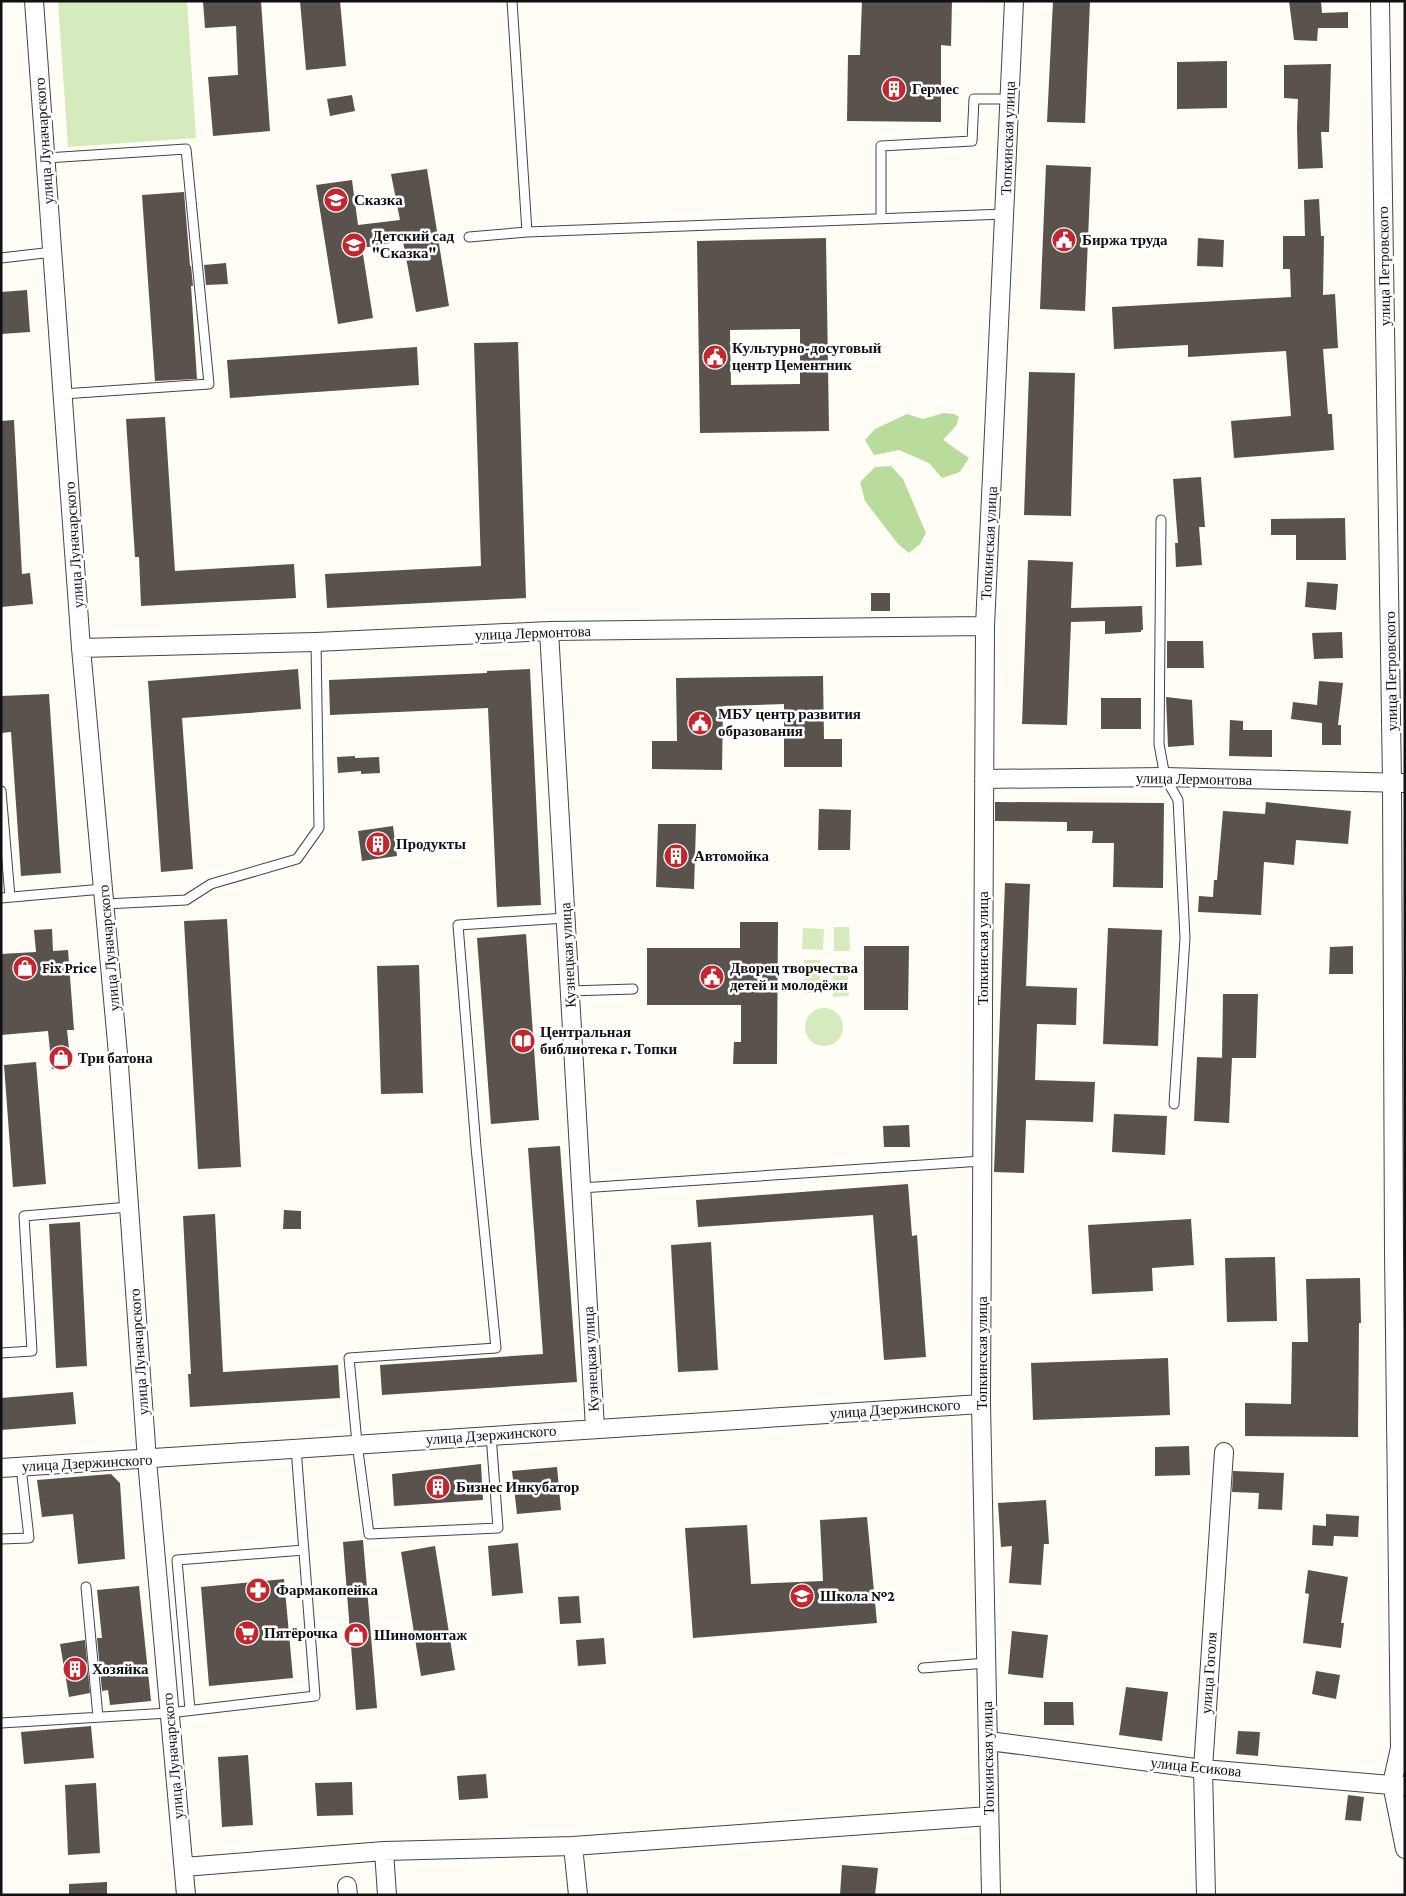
<svg xmlns="http://www.w3.org/2000/svg" width="1406" height="1896" font-family="'Crimson Pro',serif">
<style>
.green{fill:#d5ebbd}
.forest{fill:#b9dc9c}
.building{fill:#5a524d;fill-rule:evenodd}
.lines{fill:none;stroke-linecap:round;stroke-linejoin:round}
.lane-casing{stroke:#444;stroke-width:11}
.street-casing{stroke:#444;stroke-width:20}
.lane{stroke:#fff;stroke-width:9}
.street{stroke:#fff;stroke-width:18}
.labels{text-anchor:middle;stroke-width:5;stroke-linejoin:round;paint-order:stroke}
.poi-label{font-size:15px;font-weight:bold;fill:#111;stroke:#fff;text-anchor:start}
.street-label{font-size:15px;fill:#111;stroke:#fff}
</style>
<rect width="100%" height="100%" fill="#fffdf5"/>
<path class="green" d="M 58,1 L 187,1 L 196,138 L 68,147 Z
M 834,927 L 849,927 L 850,951 L 834,951 Z
M 803,928 L 824,929 L 823,950 L 802,949 Z
M 804,960 L 820,960 L 820,993 L 804,993 Z
M 847,962 L 849,996 L 833,997 L 832,963 Z
M805 1027a19 19 0 1 1 38 0a19 19 0 1 1-38 0Z"/>
<path class="forest" d="M 944,413 L 954,414 L 959,417 L 956,426 L 943,440 L 969,458 L 960,472 L 942,478 L 929,463 L 899,450 L 874,455 L 865,440 L 875,429 L 907,414 L 923,419 Z
M 891,466 L 903,479 L 926,533 L 920,544 L 909,553 L 898,544 L 865,501 L 860,482 L 875,467 Z"/>
<path class="building" d="M 261,1 L 270,131 L 213,136 L 208,77 L 238,75 L 236,26 L 205,28 L 203,2 Z
M 300,1 L 340,1 L 346,66 L 306,70 Z
M 862,1 L 952,1 L 951,46 L 941,45 L 941,122 L 847,121 L 848,55 L 860,55 Z
M 1053,1 L 1090,1 L 1085,123 L 1047,122 Z
M 1289,1 L 1321,1 L 1322,13 L 1348,12 L 1348,28 L 1318,28 L 1317,41 L 1294,40 Z
M 1227,61 L 1227,108 L 1177,109 L 1177,62 Z
M 1331,64 L 1329,132 L 1321,132 L 1323,168 L 1298,169 L 1297,127 L 1298,99 L 1284,98 L 1284,65 Z
M 352,95 L 355,111 L 330,116 L 327,99 Z
M 1046,165 L 1091,167 L 1085,311 L 1040,309 Z
M 427,169 L 449,306 L 416,312 L 403,241 L 362,248 L 373,318 L 338,324 L 316,185 L 352,180 L 358,225 L 400,220 L 391,174 Z
M 184,192 L 190,266 L 191,266 L 193,286 L 191,286 L 197,379 L 155,381 L 142,195 Z
M 1319,199 L 1321,236 L 1324,236 L 1323,295 L 1335,294 L 1338,348 L 1323,349 L 1328,414 L 1332,414 L 1334,450 L 1234,458 L 1231,421 L 1291,416 L 1286,351 L 1188,357 L 1188,345 L 1114,349 L 1112,307 L 1291,297 L 1290,269 L 1283,269 L 1283,236 L 1305,236 L 1304,200 Z
M 826,238 L 829,431 L 700,433 L 697,241 ZM 800,329 L 800,384 L 731,385 L 730,330 Z
M 1198,238 L 1224,240 L 1223,267 L 1197,266 Z
M 226,263 L 228,284 L 206,285 L 204,265 Z
M 27,290 L 30,332 L 1,334 L 1,292 Z
M 518,342 L 526,598 L 327,608 L 325,574 L 481,566 L 474,343 Z
M 417,347 L 419,385 L 230,398 L 227,360 Z
M 1029,372 L 1075,373 L 1071,516 L 1024,515 Z
M 165,417 L 175,571 L 294,564 L 296,598 L 141,606 L 139,557 L 135,557 L 126,419 Z
M 14,420 L 22,574 L 30,573 L 33,604 L 1,607 L 1,421 Z
M 1201,477 L 1205,527 L 1199,527 L 1202,565 L 1176,567 L 1175,543 L 1178,543 L 1173,479 Z
M 1345,518 L 1346,560 L 1296,560 L 1296,535 L 1271,535 L 1271,519 Z
M 1028,560 L 1073,562 L 1071,608 L 1142,606 L 1143,630 L 1141,630 L 1141,632 L 1105,634 L 1105,621 L 1071,622 L 1067,725 L 1022,724 Z
M 1307,582 L 1338,584 L 1336,610 L 1305,607 Z
M 871,593 L 890,593 L 890,611 L 871,611 Z
M 1342,632 L 1343,658 L 1314,659 L 1312,633 Z
M 1167,641 L 1203,641 L 1204,668 L 1167,668 Z
M 298,669 L 301,709 L 182,718 L 193,869 L 161,872 L 148,681 Z
M 530,669 L 541,905 L 497,907 L 488,708 L 330,715 L 329,680 L 487,673 L 487,671 Z
M 823,676 L 824,739 L 842,739 L 842,767 L 784,767 L 784,704 L 723,706 L 722,770 L 652,769 L 652,741 L 677,741 L 676,678 Z
M 1319,681 L 1343,683 L 1338,725 L 1341,725 L 1341,745 L 1322,745 L 1322,723 L 1291,719 L 1293,702 L 1317,705 Z
M 49,694 L 61,873 L 21,876 L 11,732 L 1,733 L 1,696 Z
M 1166,697 L 1192,700 L 1194,745 L 1168,747 Z
M 1101,698 L 1141,698 L 1141,729 L 1101,729 Z
M 1230,720 L 1243,721 L 1243,730 L 1272,730 L 1272,757 L 1229,756 Z
M 355,756 L 355,758 L 379,757 L 380,773 L 361,774 L 361,771 L 338,773 L 337,757 Z
M 995,802 L 1164,803 L 1163,888 L 1113,887 L 1114,843 L 1092,843 L 1093,831 L 1067,831 L 1067,822 L 995,821 Z
M 1266,802 L 1351,811 L 1348,844 L 1296,840 L 1294,865 L 1264,862 L 1261,915 L 1198,912 L 1199,896 L 1213,897 L 1214,880 L 1217,880 L 1223,811 L 1265,814 Z
M 819,809 L 851,810 L 850,850 L 818,850 Z
M 658,824 L 696,824 L 694,889 L 656,887 Z
M 393,826 L 397,856 L 362,861 L 358,831 Z
M 1005,883 L 1030,884 L 1026,986 L 1077,988 L 1076,1025 L 1037,1024 L 1035,1080 L 1095,1082 L 1093,1122 L 1026,1120 L 1024,1173 L 994,1172 Z
M 227,919 L 241,1167 L 198,1169 L 184,921 Z
M 740,922 L 778,922 L 777,1064 L 733,1064 L 734,1042 L 741,1042 L 741,1005 L 647,1005 L 647,948 L 740,948 Z
M 1108,928 L 1162,930 L 1158,1046 L 1103,1044 Z
M 52,929 L 53,951 L 68,950 L 74,1030 L 67,1030 L 71,1067 L 52,1069 L 48,1031 L 1,1035 L 1,954 L 36,952 L 34,930 Z
M 526,934 L 539,1120 L 491,1124 L 477,938 Z
M 864,946 L 909,946 L 908,1010 L 864,1010 Z
M 1353,946 L 1353,974 L 1329,974 L 1330,947 Z
M 419,965 L 423,1093 L 381,1094 L 377,966 Z
M 1223,994 L 1258,994 L 1256,1058 L 1222,1058 Z
M 1197,1057 L 1232,1058 L 1229,1123 L 1194,1121 Z
M 36,1062 L 46,1184 L 13,1187 L 4,1065 Z
M 1114,1114 L 1167,1116 L 1165,1155 L 1112,1152 Z
M 909,1125 L 910,1147 L 884,1147 L 883,1126 Z
M 560,1146 L 577,1382 L 382,1395 L 380,1365 L 543,1354 L 528,1148 Z
M 908,1184 L 912,1236 L 917,1235 L 926,1357 L 884,1360 L 873,1215 L 698,1227 L 696,1200 Z
M 284,1210 L 301,1211 L 301,1229 L 283,1229 Z
M 215,1214 L 223,1372 L 338,1365 L 340,1398 L 190,1407 L 188,1374 L 191,1374 L 183,1216 Z
M 1191,1219 L 1194,1265 L 1152,1268 L 1153,1291 L 1092,1294 L 1088,1225 Z
M 80,1222 L 87,1366 L 56,1368 L 49,1224 Z
M 711,1242 L 718,1370 L 678,1372 L 671,1245 Z
M 1275,1257 L 1277,1321 L 1227,1322 L 1225,1258 Z
M 1360,1278 L 1361,1323 L 1359,1323 L 1358,1437 L 1245,1436 L 1245,1403 L 1291,1404 L 1292,1342 L 1308,1342 L 1306,1279 Z
M 1168,1358 L 1170,1415 L 1033,1420 L 1031,1363 Z
M 73,1392 L 76,1424 L 1,1430 L 1,1398 Z
M 1189,1446 L 1190,1475 L 1155,1476 L 1155,1447 Z
M 481,1464 L 483,1500 L 394,1506 L 392,1474 Z
M 557,1467 L 561,1510 L 517,1514 L 512,1471 Z
M 1233,1471 L 1284,1473 L 1282,1510 L 1258,1509 L 1259,1493 L 1232,1492 Z
M 111,1474 L 120,1483 L 125,1559 L 78,1564 L 73,1514 L 42,1517 L 37,1480 Z
M 1046,1500 L 1049,1544 L 1044,1544 L 1041,1585 L 1009,1583 L 1012,1546 L 1001,1547 L 998,1503 Z
M 1326,1514 L 1359,1516 L 1358,1537 L 1334,1536 L 1333,1546 L 1312,1545 L 1313,1525 L 1326,1526 Z
M 867,1517 L 877,1623 L 693,1638 L 685,1528 L 747,1525 L 751,1584 L 823,1581 L 820,1520 Z
M 363,1540 L 377,1708 L 356,1710 L 343,1542 Z
M 518,1543 L 523,1593 L 492,1596 L 488,1546 Z
M 435,1546 L 455,1670 L 421,1676 L 401,1552 Z
M 1308,1570 L 1348,1577 L 1341,1623 L 1344,1623 L 1341,1648 L 1303,1643 L 1309,1594 L 1305,1593 Z
M 284,1579 L 293,1678 L 209,1686 L 201,1587 Z
M 139,1586 L 151,1701 L 110,1705 L 108,1690 L 102,1691 L 97,1638 L 102,1638 L 97,1590 Z
M 579,1596 L 581,1623 L 560,1624 L 558,1597 Z
M 1012,1631 L 1048,1635 L 1043,1678 L 1008,1674 Z
M 604,1638 L 606,1664 L 578,1666 L 576,1640 Z
M 85,1640 L 90,1693 L 69,1697 L 60,1644 Z
M 1316,1671 L 1340,1675 L 1336,1699 L 1312,1694 Z
M 1126,1687 L 1168,1692 L 1162,1741 L 1119,1735 Z
M 1044,1702 L 1073,1702 L 1074,1725 L 1044,1725 Z
M 91,1726 L 94,1758 L 24,1764 L 21,1732 Z
M 1238,1731 L 1260,1732 L 1258,1756 L 1236,1754 Z
M 248,1755 L 253,1825 L 222,1827 L 218,1757 Z
M 486,1774 L 488,1798 L 459,1800 L 457,1776 Z
M 352,1782 L 353,1815 L 317,1816 L 315,1783 Z
M 96,1783 L 100,1853 L 68,1855 L 65,1785 Z
M 1348,1795 L 1364,1797 L 1361,1821 L 1345,1820 Z
M 842,1865 L 878,1868 L 875,1895 L 840,1895 Z
M 107,1882 L 107,1895 L 69,1895 L 69,1884 Z"/>
<g class="lines">
<defs>
<path id="lane" d="M 512,1 L 527,232 L 1005,214
M 46,158 L 186,149 L 209,384 L 63,394
M 881,218 L 881,146 L 972,141 L 974,99 L 1010,99
M 469,237 L 527,232
M 1,258 L 53,252
M 1161,520 L 1159,744 L 1165,777 L 1178,800 L 1185,938 L 1174,1104
M 1,791 L 10,897
M 1,898 L 103,889
M 105,904 L 186,900 L 211,884 L 297,859 L 319,828 L 316,642
M 570,991 L 633,989
M 581,1188 L 982,1161
M 1,1353 L 32,1351 L 24,1216 L 129,1207
M 491,1435 L 498,1528 L 369,1534 L 357,1443 L 349,1358 L 496,1348 L 476,1147 L 458,925 L 566,918
M 1,1539 L 29,1538 L 21,1467
M 86,1587 L 98,1717
M 923,1668 L 987,1663
M 190,1710 L 177,1560 L 304,1550
M 1,1723 L 169,1713 L 315,1696 L 296,1448"/>
<path id="street" d="M 34,1 L 81,648 L 119,1065 L 147,1460 L 186,1895
M 1380,1 L 1392,783 L 1394,1252 L 1400,1748 L 1392,1784 L 1405,1849
M 549,631 L 595,1428
M 81,648 L 316,642 L 549,631 L 985,626
M 984,779 L 1165,777 L 1405,783
M 1,1468 L 981,1404
M 989,1741 L 1203,1769 L 1403,1786
M 573,1846 L 578,1895
M 384,1851 L 387,1895
M 184,1867 L 384,1851 L 573,1846 L 989,1816
M 347,1886 L 348,1895
M 991,1895 L 981,1404 L 985,626 L 1014,1
M 1206,1895 L 1203,1769 L 1224,1452"/>
</defs>
<use href="#lane" class="lane-casing"/>
<use href="#street" class="street-casing"/>
<use href="#lane" class="lane"/>
<use href="#street" class="street"/>
</g>
<defs>
<symbol id="building-disc" viewBox="-11 -11 22 22"><circle r="9.5" fill="#c4262e" stroke="#fff"/><path d="M-4-6H4V6H1V3H-1V6H-4ZM-2.5-4.3h1.7v1.8h-1.7ZM.8-4.3h1.7v1.8H.8ZM-2.5-1h1.7V.8h-1.7ZM.8-1h1.7V.8H.8Z" fill="#fff"/></symbol>
<symbol id="school-disc" viewBox="-11 -11 22 22"><circle r="9.5" fill="#c4262e" stroke="#fff"/><path d="M0-5L7-2L0 1L-7-2ZM-4 1L0 2.5L4 1V4Q0 6-4 4Z" fill="#fff"/></symbol>
<symbol id="civic-disc" viewBox="-11 -11 22 22"><circle r="9.5" fill="#c4262e" stroke="#fff"/><path d="M-.6-6.5H3V-4.5H.6V-3L4-1V1h2V6H-6V1h2V-1L-.6-3ZM-1.2 2.5V6h2.4V2.5Z" fill="#fff"/></symbol>
<symbol id="shop-disc" viewBox="-11 -11 22 22"><circle r="9.5" fill="#c4262e" stroke="#fff"/><path d="M-5-2.5h2.3a2.7 3.5 0 0 1 5.4 0H5L5.5 6h-11ZM-1.5-2.5h3a1.5 2.3 0 0 0-3 0Z" fill="#fff"/></symbol>
<symbol id="library-disc" viewBox="-11 -11 22 22"><circle r="9.5" fill="#c4262e" stroke="#fff"/><path d="M-6-4Q-3-5.5-.7-3.5V5Q-3 3-6 4ZM6-4Q3-5.5 .7-3.5V5Q3 3 6 4Z" fill="#fff"/></symbol>
<symbol id="pharmacy-disc" viewBox="-11 -11 22 22"><circle r="9.5" fill="#c4262e" stroke="#fff"/><path d="M-2-6h4v4h4v4h-4v4h-4v-4h-4v-4h4Z" fill="#fff"/></symbol>
<symbol id="supermarket-disc" viewBox="-11 -11 22 22"><circle r="9.5" fill="#c4262e" stroke="#fff"/><path d="M-6-5.5h2.5l.6 2H6L4.5 2H-2.5L-4.4-4H-6ZM-1.5 3.2a1.3 1.3 0 1 0 .1 0ZM3 3.2a1.3 1.3 0 1 0 .1 0Z" fill="#fff"/></symbol>
</defs>
<g fill-rule="evenodd">
<use href="#building-disc" x="880" y="75" width="28" height="28"/>
<use href="#school-disc" x="322" y="186" width="28" height="28"/>
<use href="#civic-disc" x="1050" y="226" width="28" height="28"/>
<use href="#school-disc" x="340" y="231" width="28" height="28"/>
<use href="#civic-disc" x="701" y="343" width="28" height="28"/>
<use href="#civic-disc" x="686" y="709" width="28" height="28"/>
<use href="#building-disc" x="364" y="830" width="28" height="28"/>
<use href="#building-disc" x="662" y="842" width="28" height="28"/>
<use href="#shop-disc" x="11" y="954" width="28" height="28"/>
<use href="#civic-disc" x="698" y="963" width="28" height="28"/>
<use href="#library-disc" x="509" y="1027" width="28" height="28"/>
<use href="#shop-disc" x="47" y="1044" width="28" height="28"/>
<use href="#building-disc" x="424" y="1473" width="28" height="28"/>
<use href="#pharmacy-disc" x="244" y="1576" width="28" height="28"/>
<use href="#school-disc" x="788" y="1582" width="28" height="28"/>
<use href="#supermarket-disc" x="233" y="1619" width="28" height="28"/>
<use href="#shop-disc" x="342" y="1621" width="28" height="28"/>
<use href="#building-disc" x="61" y="1655" width="28" height="28"/>
</g>
<g class="labels">
<g class="poi-label">
<text x="912" y="94">Гермес</text>
<text x="354" y="205">Сказка</text>
<text x="372" y="241">Детский сад<tspan x="372" dy="17">"Сказка"</tspan></text>
<text x="1082" y="245">Биржа труда</text>
<text x="732" y="353">Культурно-досуговый<tspan x="732" dy="17">центр Цементник</tspan></text>
<text x="718" y="719">МБУ центр развития<tspan x="718" dy="17">образования</tspan></text>
<text x="396" y="849">Продукты</text>
<text x="694" y="861">Автомойка</text>
<text x="42" y="973">Fix Price</text>
<text x="730" y="973">Дворец творчества<tspan x="730" dy="17">детей и молодёжи</tspan></text>
<text x="540" y="1037">Центральная<tspan x="540" dy="17">библиотека г. Топки</tspan></text>
<text x="78" y="1063">Три батона</text>
<text x="456" y="1492">Бизнес Инкубатор</text>
<text x="276" y="1595">Фармакопейка</text>
<text x="820" y="1601">Школа №2</text>
<text x="264" y="1638">Пятёрочка</text>
<text x="374" y="1640">Шиномонтаж</text>
<text x="92" y="1674">Хозяйка</text>
</g>
<g class="street-label">
<text transform="translate(1008 138) rotate(-88)" y="5">Топкинская улица</text>
<text transform="translate(44 141) rotate(-94)" y="5">улица Луначарского</text>
<text transform="translate(1384 266) rotate(-91)" y="5">улица Петровского</text>
<text transform="translate(989 543) rotate(-87)" y="5">Топкинская улица</text>
<text transform="translate(74 545) rotate(-94)" y="5">улица Луначарского</text>
<text transform="translate(533 633) rotate(-2)" y="5">улица Лермонтова</text>
<text transform="translate(1391 671) rotate(-91)" y="5">улица Петровского</text>
<text transform="translate(1194 779) rotate(1)" y="5">улица Лермонтова</text>
<text transform="translate(109 948) rotate(-95)" y="5">улица Луначарского</text>
<text transform="translate(983 948) rotate(-90)" y="5">Топкинская улица</text>
<text transform="translate(568 955) rotate(-93)" y="5">Кузнецкая улица</text>
<text transform="translate(139 1352) rotate(-94)" y="5">улица Луначарского</text>
<text transform="translate(982 1353) rotate(-90)" y="5">Топкинская улица</text>
<text transform="translate(591 1359) rotate(-93)" y="5">Кузнецкая улица</text>
<text transform="translate(895 1409) rotate(-4)" y="5">улица Дзержинского</text>
<text transform="translate(491 1435) rotate(-4)" y="5">улица Дзержинского</text>
<text transform="translate(87 1463) rotate(-3)" y="5">улица Дзержинского</text>
<text transform="translate(1209 1673) rotate(-86)" y="5">улица Гоголя</text>
<text transform="translate(173 1756) rotate(-95)" y="5">улица Луначарского</text>
<text transform="translate(988 1758) rotate(-91)" y="5">Топкинская улица</text>
<text transform="translate(1196 1767) rotate(6)" y="5">улица Есикова</text>
</g>
</g>
<rect width="1406" height="1896" fill="none" stroke="#111111" stroke-width="5"/>
</svg>
